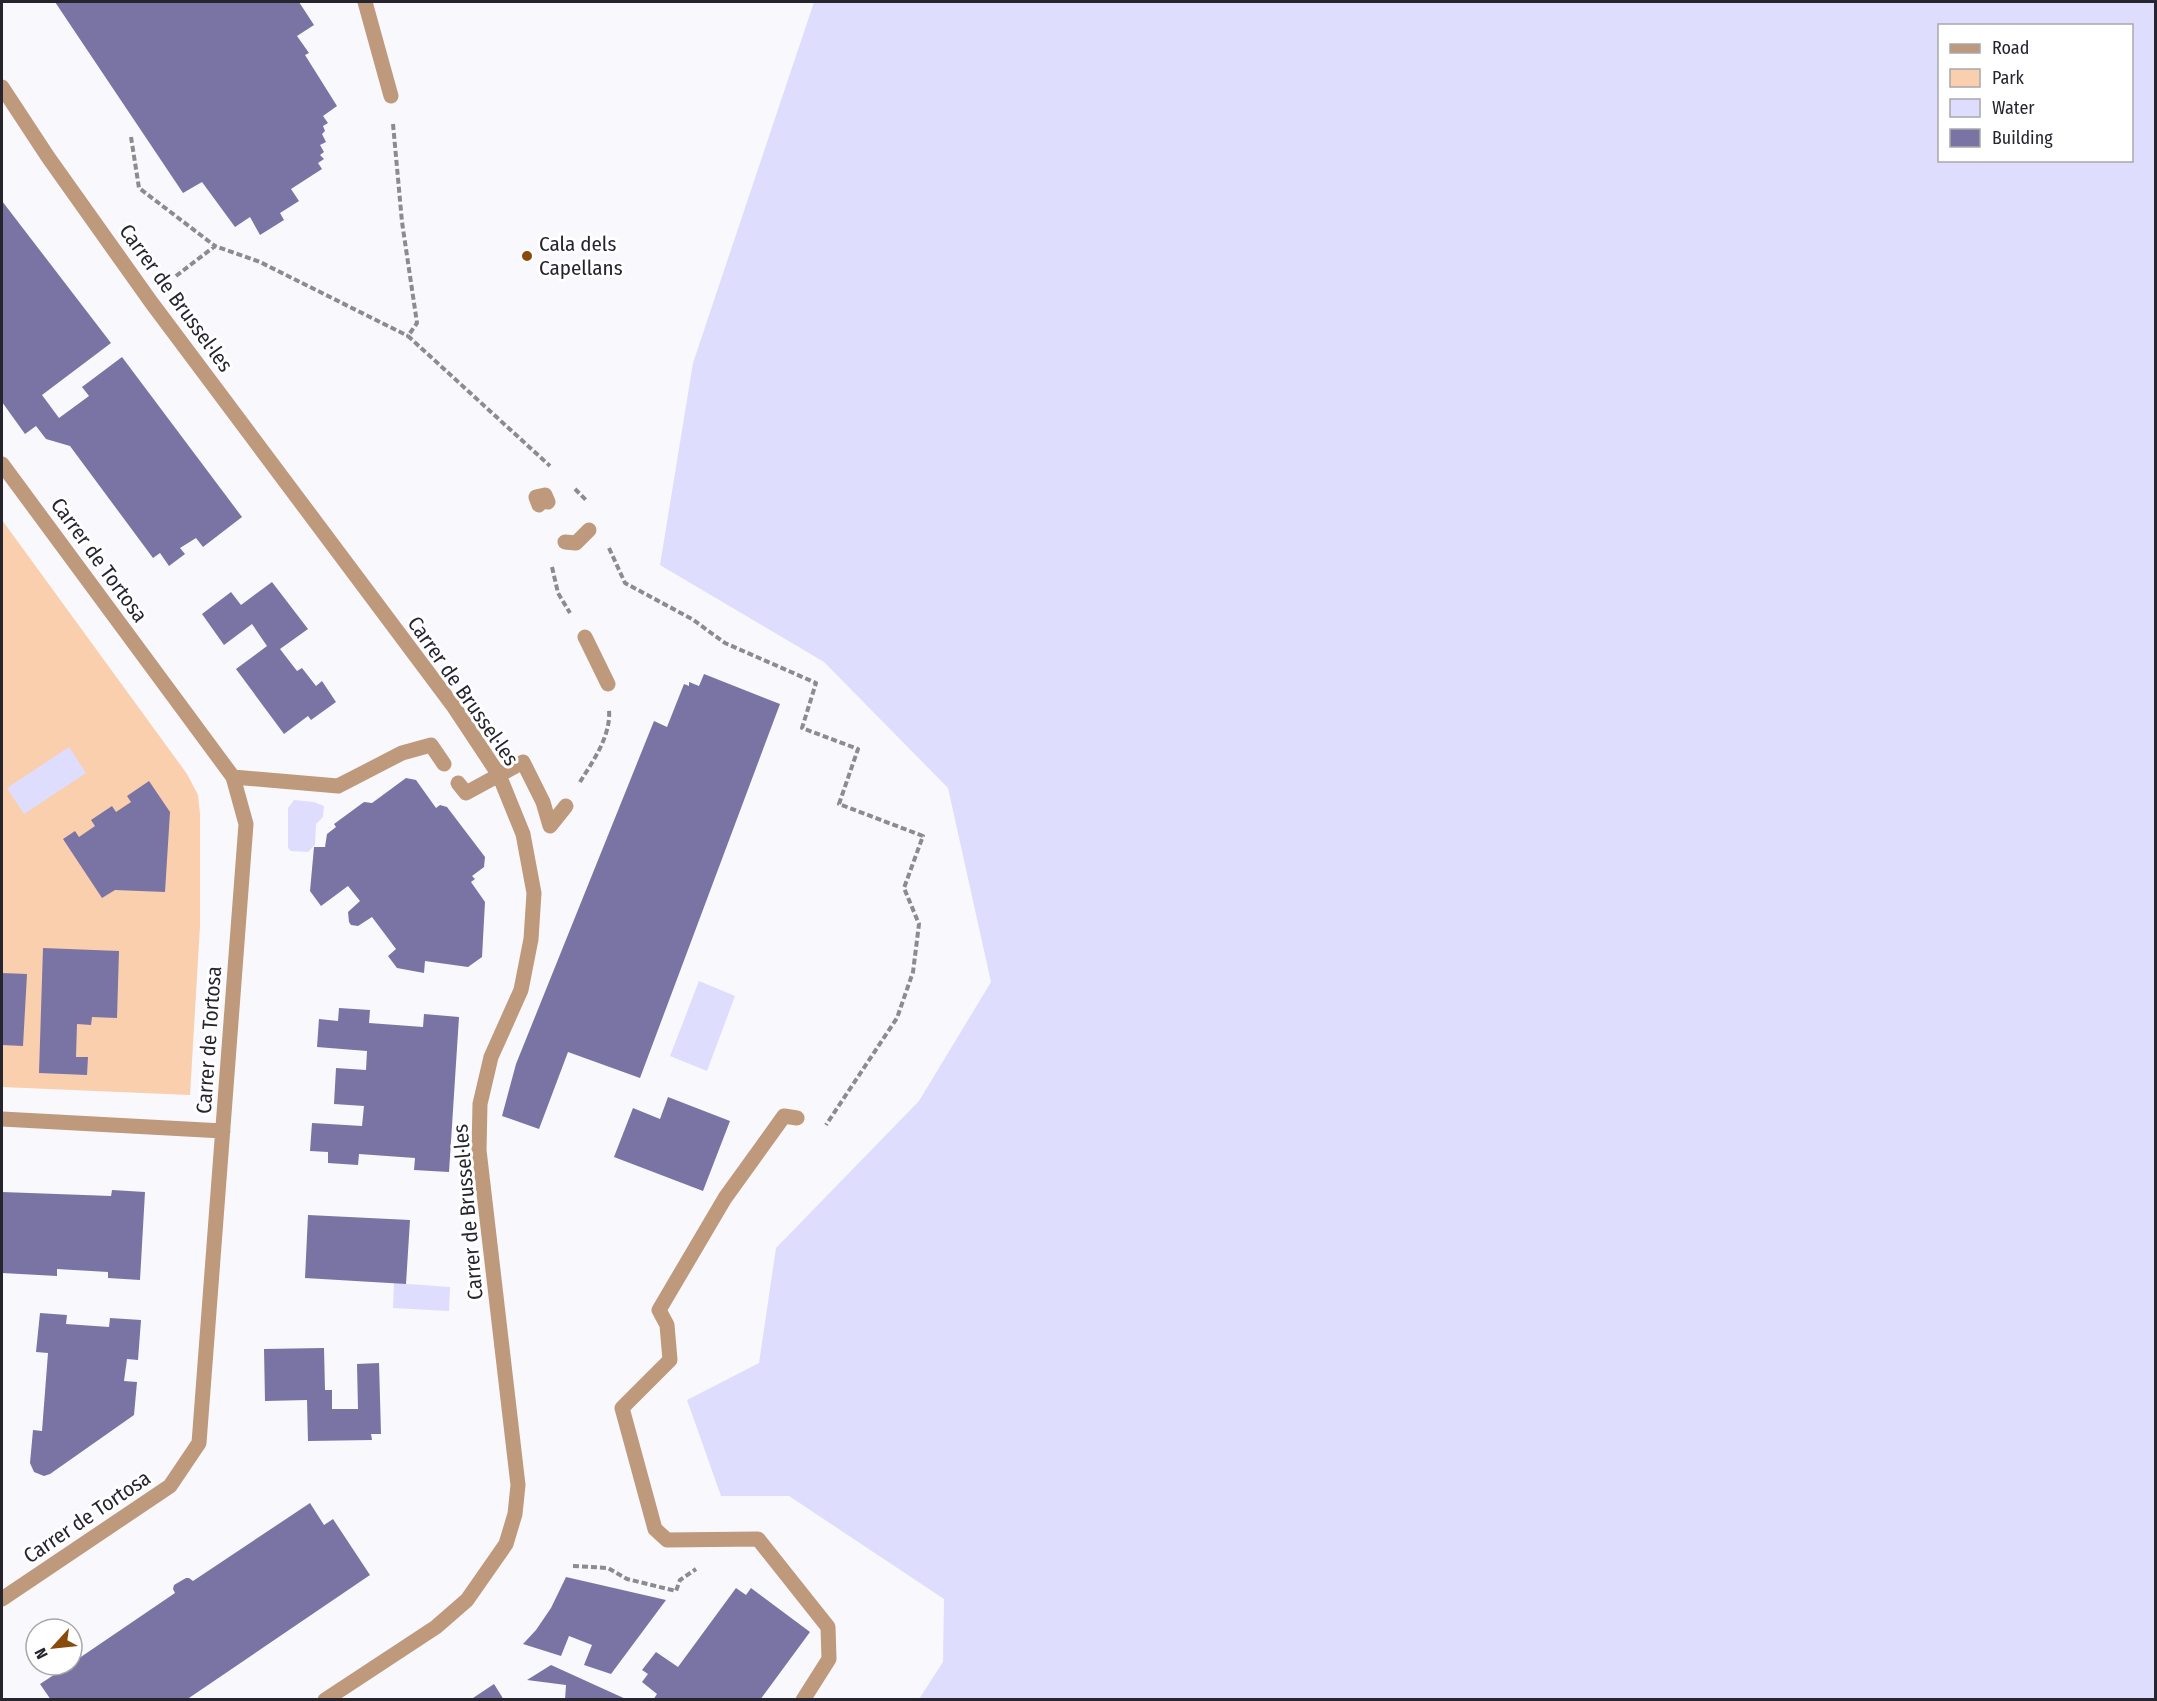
<svg xmlns="http://www.w3.org/2000/svg" width="2157" height="1701" font-family="'Fira Sans Condensed',sans-serif">
<style>
.green{fill:#f9cfae}
.water{fill:#dfddfd;fill-rule:evenodd}
.building{fill:#7974a4}
.lines{fill:none;stroke-linecap:round;stroke-linejoin:round}
.path{stroke:#8b8b92;stroke-width:4;stroke-dasharray:6 3;stroke-linecap:butt}
.minor{stroke:#be997c;stroke-width:15}
.poi-dot{fill:#884b0a;stroke:#fff;stroke-width:2}
.labels{text-anchor:middle;stroke-width:6;stroke-linejoin:round;paint-order:stroke}
.poi-label{font-size:21px;fill:#26252e;stroke:#fff;text-anchor:start}
.street-label{font-size:21px;fill:#26252e;stroke:#fff}
</style>
<rect width="100%" height="100%" fill="#f8f8fd"/>
<path class="green" d="M 2,520 L 187,774 L 198,795 L 200,814 L 200,926 L 190,1095 L 2,1087 Z"/>
<path class="water" d="M 814,2 L 2155,2 L 2155,1699 L 919,1699 L 943,1662 L 944,1599 L 789,1496 L 721,1496 L 687,1400 L 759,1363 L 776,1248 L 919,1101 L 991,982 L 948,788 L 824,662 L 660,565 L 693,363 ZM 1940,26 L 2132,26 L 2132,160 L 1940,160 Z
M 69,747 L 86,773 L 24,814 L 7,788 Z
M 294,800 L 314,802 L 324,806 L 323,817 L 316,824 L 315,845 L 308,852 L 291,851 L 288,848 L 288,808 Z
M 699,981 L 735,996 L 707,1071 L 670,1056 Z
M 394,1283 L 450,1287 L 449,1311 L 393,1308 Z"/>
<path class="building" d="M 55,2 L 299,2 L 314,25 L 297,36 L 309,53 L 305,55 L 337,106 L 323,116 L 328,123 L 323,126 L 325,131 L 322,134 L 326,142 L 320,145 L 324,152 L 320,155 L 324,159 L 318,163 L 322,169 L 291,189 L 299,201 L 280,213 L 284,220 L 260,235 L 250,217 L 235,227 L 202,182 L 183,193 Z
M 2,201 L 111,343 L 42,395 L 59,418 L 89,396 L 82,387 L 122,357 L 242,517 L 203,547 L 196,538 L 180,548 L 185,554 L 169,566 L 160,553 L 153,558 L 70,446 L 46,439 L 36,426 L 25,434 L 2,402 Z
M 272,582 L 308,629 L 280,649 L 297,671 L 302,668 L 316,686 L 322,681 L 336,702 L 311,720 L 308,716 L 284,734 L 236,669 L 267,646 L 252,624 L 224,645 L 202,614 L 231,592 L 241,605 Z
M 704,674 L 780,704 L 640,1078 L 568,1052 L 539,1129 L 502,1116 L 516,1064 L 654,721 L 667,727 L 684,684 L 689,686 L 689,682 L 699,686 Z
M 406,778 L 416,780 L 436,808 L 440,805 L 447,807 L 485,857 L 484,867 L 472,876 L 475,879 L 471,882 L 485,902 L 482,957 L 468,967 L 425,961 L 424,973 L 397,968 L 388,956 L 396,949 L 372,917 L 358,926 L 351,925 L 349,922 L 348,912 L 360,901 L 348,886 L 321,906 L 310,891 L 314,847 L 325,847 L 327,834 L 336,827 L 334,824 L 364,802 L 372,803 Z
M 149,781 L 170,812 L 165,892 L 115,890 L 102,898 L 63,839 L 75,831 L 79,837 L 95,826 L 91,820 L 112,806 L 116,812 L 131,802 L 127,796 Z
M 43,948 L 119,951 L 117,1018 L 92,1017 L 91,1025 L 77,1024 L 76,1057 L 88,1057 L 87,1075 L 39,1073 Z
M 2,973 L 27,974 L 23,1046 L 2,1045 Z
M 339,1008 L 370,1010 L 369,1023 L 423,1027 L 424,1014 L 459,1017 L 449,1172 L 414,1170 L 415,1158 L 359,1154 L 358,1165 L 328,1163 L 328,1152 L 310,1151 L 312,1123 L 362,1126 L 364,1106 L 334,1104 L 336,1068 L 366,1070 L 367,1051 L 317,1047 L 319,1019 L 338,1021 Z
M 668,1097 L 730,1121 L 703,1191 L 614,1157 L 633,1108 L 660,1119 Z
M 112,1190 L 145,1192 L 140,1280 L 108,1278 L 108,1272 L 57,1269 L 57,1276 L 2,1273 L 2,1192 L 111,1196 Z
M 308,1215 L 410,1220 L 406,1284 L 305,1278 Z
M 40,1313 L 67,1315 L 66,1324 L 109,1327 L 110,1318 L 141,1320 L 138,1360 L 127,1359 L 124,1381 L 137,1382 L 134,1415 L 50,1474 L 44,1476 L 34,1472 L 30,1463 L 33,1430 L 42,1431 L 48,1353 L 36,1352 Z
M 324,1348 L 325,1390 L 332,1390 L 332,1409 L 358,1409 L 357,1364 L 379,1363 L 381,1434 L 371,1434 L 372,1440 L 308,1441 L 307,1400 L 265,1401 L 264,1349 Z
M 310,1503 L 324,1525 L 333,1519 L 370,1575 L 186,1700 L 51,1700 L 40,1684 L 69,1665 L 72,1665 L 72,1663 L 175,1593 L 173,1589 L 174,1585 L 186,1578 L 189,1578 L 193,1581 Z
M 566,1577 L 666,1600 L 611,1674 L 584,1665 L 592,1645 L 569,1636 L 561,1656 L 523,1644 L 536,1630 L 551,1608 Z
M 736,1588 L 746,1595 L 751,1588 L 810,1632 L 760,1700 L 653,1700 L 657,1694 L 642,1682 L 648,1674 L 642,1670 L 656,1652 L 678,1667 Z
M 551,1665 L 628,1700 L 565,1700 L 566,1685 L 527,1680 Z
M 494,1684 L 504,1700 L 470,1700 Z"/>
<g class="lines">
<path class="path" d="M 393,124 L 402,222 L 417,323 L 408,336 L 550,466
M 131,137 L 139,188 L 215,246
M 176,276 L 215,246 L 260,262 L 408,336
M 575,489 L 587,501
M 609,548 L 625,583 L 692,619 L 725,643 L 816,683 L 802,728 L 858,749 L 839,804 L 923,836 L 904,888 L 919,924 L 913,972 L 897,1018 L 826,1125
M 552,567 L 558,593 L 570,613
M 580,782 C 593,761 611,736 609,710
M 573,1566 L 608,1568 L 627,1579 L 676,1591 L 680,1580 L 696,1569"/>
<path class="minor" d="M 365,2 L 391,96
M 2,87 L 48,157 L 151,302 L 454,707 L 499,775 L 523,834 L 534,893 L 531,939 L 521,990 L 491,1057 L 480,1104 L 479,1150 L 518,1485 L 515,1514 L 506,1544 L 467,1600 L 436,1627 L 325,1700
M 2,464 L 233,777 L 246,824 L 199,1443 L 170,1486 L 2,1599
M 539,505 L 536,497 L 545,495 L 548,502
M 565,542 L 576,543 L 589,530
M 585,637 L 608,684
M 233,777 L 338,786 L 402,753 L 431,745 L 444,764
M 458,783 L 466,793 L 523,762 L 543,802 L 550,826 L 566,806
M 797,1118 L 784,1116 L 725,1198 L 659,1310 L 667,1325 L 670,1360 L 622,1408 L 655,1529 L 667,1540 L 758,1539 L 828,1627 L 829,1659 L 803,1700
M 2,1119 L 223,1131"/>
</g>
<circle class="poi-dot" cx="527" cy="256" r="6"/>
<g class="labels">
<g class="poi-label">
<text x="539" y="251">Cala dels<tspan x="539" dy="24">Capellans</tspan></text>
</g>
<g class="street-label">
<text transform="translate(176 298) rotate(54)" y="7">Carrer de Brussel·les</text>
<text transform="translate(99 560) rotate(54)" y="7">Carrer de Tortosa</text>
<text transform="translate(463 691) rotate(55)" y="7">Carrer de Brussel·les</text>
<text transform="translate(209 1040) rotate(-86)" y="7">Carrer de Tortosa</text>
<text transform="translate(468 1212) rotate(-95)" y="7">Carrer de Brussel·les</text>
<text transform="translate(87 1517) rotate(-34)" y="7">Carrer de Tortosa</text>
</g>
</g>
<rect width="2157" height="1701" fill="none" stroke="#26252e" stroke-width="6"/>
<rect x="1938" y="24" width="195" height="138" fill="#ffffff" stroke="#a8a8ab" stroke-width="1.5"/>
<rect x="1950" y="44" width="30" height="9" fill="#be997c" stroke="#a8a8ab" stroke-width="1.5"/>
<text x="1992" y="54" font-size="18" fill="#26252e">Road</text>
<rect x="1950" y="69" width="30" height="18" fill="#f9cfae" stroke="#a8a8ab" stroke-width="1.5"/>
<text x="1992" y="84" font-size="18" fill="#26252e">Park</text>
<rect x="1950" y="99" width="30" height="18" fill="#dfddfd" stroke="#a8a8ab" stroke-width="1.5"/>
<text x="1992" y="114" font-size="18" fill="#26252e">Water</text>
<rect x="1950" y="129" width="30" height="18" fill="#7974a4" stroke="#a8a8ab" stroke-width="1.5"/>
<text x="1992" y="144" font-size="18" fill="#26252e">Building</text>
<g transform="translate(54 1647) rotate(243)"><circle r="28" fill="#ffffff" stroke="#a8a8ab" stroke-width="1.5"/>
<path d="M0-4.5L10 22L0 15L-10 22Z" fill="#884b0a"/>
<text y="-9" font-size="16" font-weight="bold" text-anchor="middle" fill="#26252e">N</text>
</g>
</svg>
